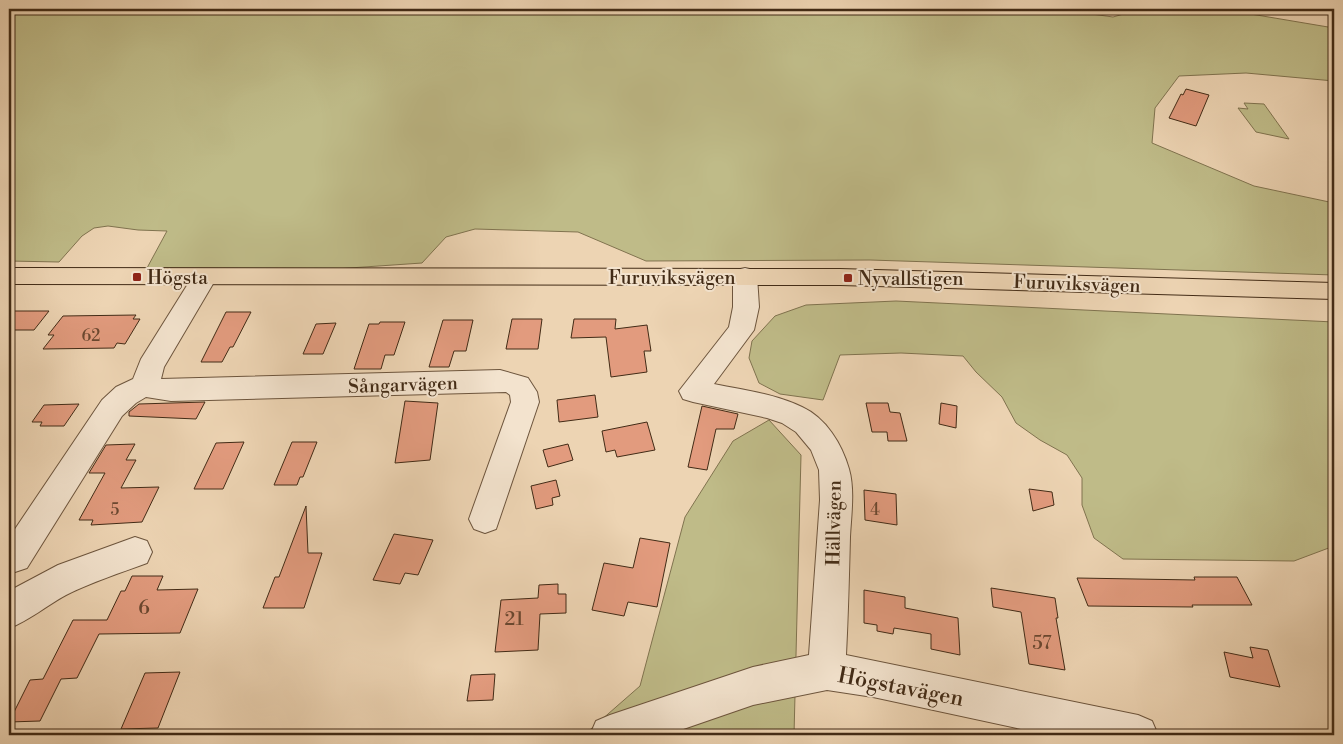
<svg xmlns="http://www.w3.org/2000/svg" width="1343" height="744" font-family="'Libre Bodoni',serif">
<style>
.green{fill:#bfbb88;stroke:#80734f}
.building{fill:#e29b7e;stroke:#422b16}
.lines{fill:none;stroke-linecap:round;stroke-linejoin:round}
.minor-casing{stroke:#6d553d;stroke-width:2}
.major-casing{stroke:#422b16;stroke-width:2}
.minor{fill:#f3e3ce;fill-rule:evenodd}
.major{fill:#edd4b3;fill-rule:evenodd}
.poi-dot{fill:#8f2418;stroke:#f3e3ce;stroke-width:2}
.labels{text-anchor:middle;stroke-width:4;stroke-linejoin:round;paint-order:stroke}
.number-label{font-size:16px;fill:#6a4730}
.poi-label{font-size:19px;fill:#422b16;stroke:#f3e3ce;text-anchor:start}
.street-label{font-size:19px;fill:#422b16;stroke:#f3e3ce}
.near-number-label{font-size:19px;fill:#6a4730}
.near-street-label{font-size:22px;fill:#422b16;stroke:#f3e3ce}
</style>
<rect width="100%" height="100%" fill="#edd4b3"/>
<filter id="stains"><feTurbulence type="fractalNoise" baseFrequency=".004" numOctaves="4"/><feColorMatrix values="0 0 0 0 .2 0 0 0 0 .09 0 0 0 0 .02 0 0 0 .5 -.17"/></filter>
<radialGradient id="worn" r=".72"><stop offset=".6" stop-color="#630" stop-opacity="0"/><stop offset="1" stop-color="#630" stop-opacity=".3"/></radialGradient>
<path class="green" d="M 9,9 L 1056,9 L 1113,17 L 1141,9 L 1221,9 L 1334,28 L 1334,81 L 1246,73 L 1179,76 L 1155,108 L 1152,143 L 1254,186 L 1334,203 L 1334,275 L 870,260 L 646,261 L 578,232 L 475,229 L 446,237 L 422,263 L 335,269 L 147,268 L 167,231 L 138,230 L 108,226 L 94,228 L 82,236 L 59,262 L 9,261 Z
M 1244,103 L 1264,104 L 1289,139 L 1256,132 L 1238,108 L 1248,109 Z
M 896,301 L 1334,322 L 1334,546 L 1294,561 L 1123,559 L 1094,538 L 1082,505 L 1082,478 L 1067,455 L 1040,440 L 1016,423 L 1002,397 L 976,372 L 963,356 L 901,353 L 840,355 L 823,400 L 780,394 L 759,383 L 749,358 L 752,341 L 775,316 L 806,305 Z
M 769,420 L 801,455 L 794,735 L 584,735 L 640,686 L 685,517 L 733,441 Z"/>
<path class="building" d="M 1186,89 L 1209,95 L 1196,126 L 1169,118 L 1181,94 L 1183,95 Z
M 9,311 L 49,311 L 34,330 L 9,330 Z
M 226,312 L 251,312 L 233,347 L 230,347 L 222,362 L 201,362 Z
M 136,315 L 133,319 L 140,319 L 125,344 L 117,343 L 114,348 L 43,349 L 54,335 L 48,335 L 63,316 Z
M 512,319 L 542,319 L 538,349 L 506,349 Z
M 574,319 L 616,319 L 615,329 L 647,325 L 651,351 L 644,351 L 647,372 L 611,377 L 606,337 L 571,338 Z
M 443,320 L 473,320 L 466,351 L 454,351 L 449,367 L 429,367 Z
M 380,322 L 405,322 L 394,355 L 385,355 L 381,369 L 354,369 L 369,324 L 379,324 Z
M 336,323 L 323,354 L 303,354 L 316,324 Z
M 595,395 L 598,417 L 559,422 L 557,400 Z
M 405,401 L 438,403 L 430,460 L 395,463 Z
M 205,402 L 196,419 L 129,416 L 129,412 L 139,404 Z
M 866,403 L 888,403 L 890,412 L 900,413 L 907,441 L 888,441 L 887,432 L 872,432 Z
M 941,403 L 957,406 L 956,428 L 939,424 Z
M 79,404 L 64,426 L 40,426 L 42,422 L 32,422 L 44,405 Z
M 702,406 L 738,414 L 734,429 L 716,429 L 707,470 L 688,467 Z
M 647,422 L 655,450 L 617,457 L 615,450 L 606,452 L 602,431 Z
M 244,442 L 223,489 L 194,489 L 216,443 Z
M 292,442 L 317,442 L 303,477 L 300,477 L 297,485 L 274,485 Z
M 135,444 L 126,460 L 136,460 L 121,488 L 159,487 L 142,522 L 91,525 L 93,520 L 79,520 L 105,473 L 89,473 L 106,445 Z
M 568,444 L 573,460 L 548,467 L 543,450 Z
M 556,480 L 560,496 L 552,498 L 553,505 L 536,509 L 531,486 Z
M 1029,489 L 1052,492 L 1054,505 L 1033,511 Z
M 864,490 L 896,494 L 897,525 L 865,520 Z
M 306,506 L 308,553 L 322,553 L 304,608 L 263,608 L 275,577 L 279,577 Z
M 394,534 L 433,540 L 418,575 L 405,573 L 400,584 L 373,580 Z
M 640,538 L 670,543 L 657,607 L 628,602 L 624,616 L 592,610 L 604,563 L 633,568 Z
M 132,576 L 163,576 L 157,590 L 198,589 L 180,633 L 99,634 L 77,678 L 61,679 L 40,721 L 9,722 L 30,680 L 43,679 L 73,620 L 107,620 L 121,591 L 125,591 Z
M 1194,577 L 1237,577 L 1252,605 L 1192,605 L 1193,607 L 1088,606 L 1077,578 L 1195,580 Z
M 558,584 L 558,594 L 566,594 L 566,613 L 540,614 L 538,650 L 495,652 L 501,600 L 538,598 L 539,585 Z
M 991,588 L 1055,598 L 1058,618 L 1056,618 L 1065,670 L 1029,664 L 1021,612 L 993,607 Z
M 864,590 L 905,597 L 905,608 L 958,618 L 960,655 L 931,649 L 931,634 L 894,628 L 893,634 L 877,631 L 877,625 L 864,623 Z
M 1250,647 L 1268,650 L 1280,687 L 1230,677 L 1224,652 L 1253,658 Z
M 180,672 L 158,728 L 121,729 L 145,673 Z
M 495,674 L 493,700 L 467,701 L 471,675 Z"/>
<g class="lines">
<defs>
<path id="minor" d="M 745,268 L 754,270 L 757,276 L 759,307 L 754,330 L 714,384 C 743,390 775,394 802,407 C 826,418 842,444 849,469 C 855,490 851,516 850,537 C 849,577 848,616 846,655 L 1138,715 L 1152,721 L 1158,735 L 1049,735 L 873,697 L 827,690 L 753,705 L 666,735 L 590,735 L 596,721 L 610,715 L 753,667 L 809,655 L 820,500 L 819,470 L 811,450 L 796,432 L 782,423 L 767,418 L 693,402 L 683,399 L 679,391 L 729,327 L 733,307 L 733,276 L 736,270 Z
M 205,269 L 214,271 L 217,277 L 164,367 L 161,379 L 500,370 L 528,378 L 537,392 L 539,402 L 496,529 L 485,533 L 474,529 L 469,519 L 511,402 L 510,395 L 506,392 L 171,401 L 146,397 L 136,403 L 122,416 L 27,568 L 15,572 L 9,570 L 9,538 L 102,400 L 116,387 L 133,379 L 141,359 L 196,271 Z
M 135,537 L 147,541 L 152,552 L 147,563 C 120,573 92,582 66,595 C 47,605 29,621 9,628 L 9,591 L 58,565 Z"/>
<path id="major" d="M 9,268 L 840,269 L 1334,283 L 1334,299 L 840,285 L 9,284 Z"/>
</defs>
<use href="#minor" class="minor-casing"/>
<use href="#major" class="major-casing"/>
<use href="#minor" class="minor"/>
<use href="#major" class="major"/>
</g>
<g class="poi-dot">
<rect x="132" y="272" width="10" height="10" rx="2.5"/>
<rect x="843" y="273" width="10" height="10" rx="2.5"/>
</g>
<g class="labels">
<g class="number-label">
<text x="91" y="341">62</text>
<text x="115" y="515">5</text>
<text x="875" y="515">4</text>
</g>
<g class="poi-label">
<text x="147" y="284">Högsta</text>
<text x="858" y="285">Nyvallstigen</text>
</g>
<g class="street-label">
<text x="672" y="284">Furuviksvägen</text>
<text transform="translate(1077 283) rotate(2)" y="7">Furuviksvägen</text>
<text transform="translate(403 384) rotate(-2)" y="7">Sångarvägen</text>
<text transform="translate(833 523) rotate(-89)" y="7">Hällvägen</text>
</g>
<g class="near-number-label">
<text x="144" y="614">6</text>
<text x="514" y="625">21</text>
<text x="1042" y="649">57</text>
</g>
<g class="near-street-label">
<text transform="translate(901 686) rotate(11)" y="8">Högstavägen</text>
</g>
</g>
<rect width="1343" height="744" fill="none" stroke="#edd4b3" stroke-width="30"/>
<rect x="10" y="10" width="1323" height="724" fill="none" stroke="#422b16" stroke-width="2.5"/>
<rect x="15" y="15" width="1313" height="714" fill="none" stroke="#422b16"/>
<rect width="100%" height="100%" filter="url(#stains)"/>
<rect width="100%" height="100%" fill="url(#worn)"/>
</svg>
